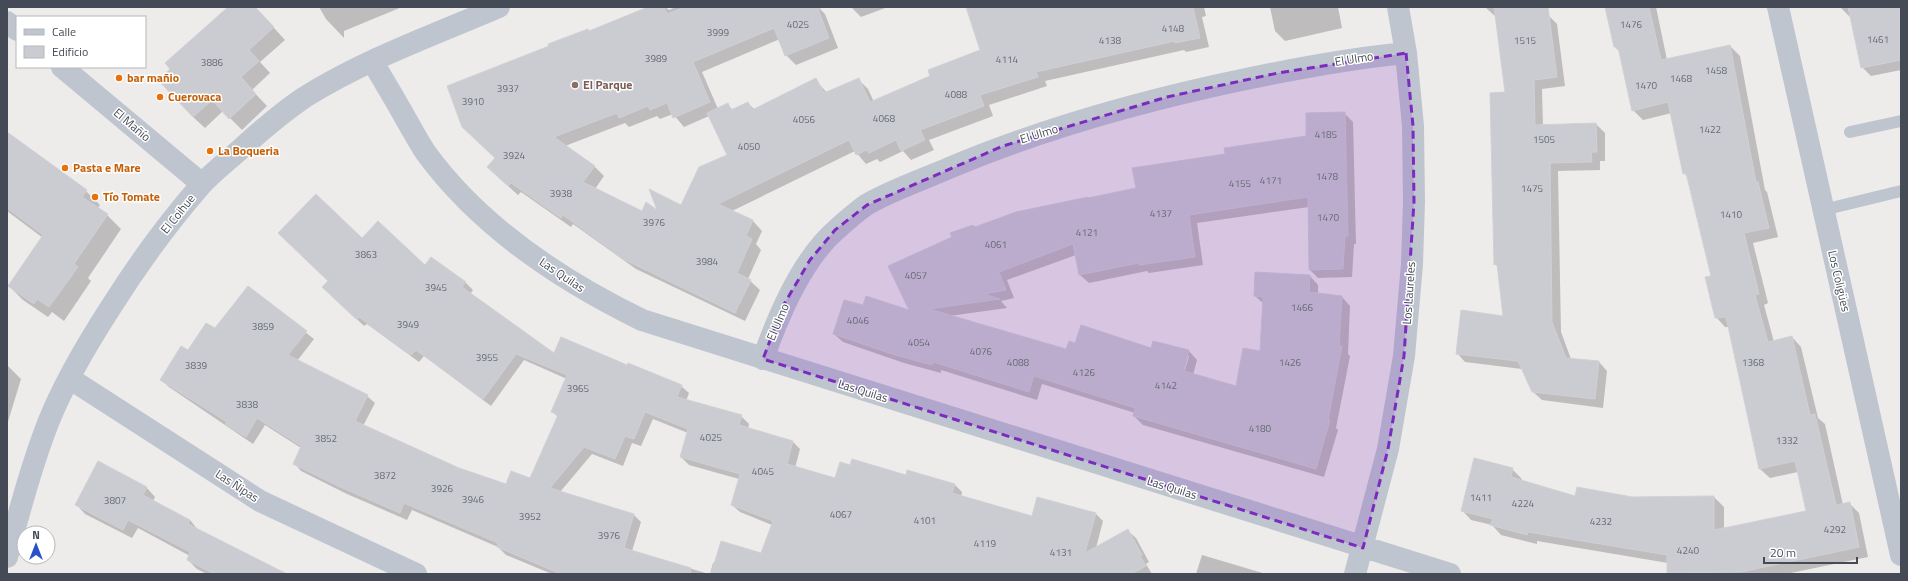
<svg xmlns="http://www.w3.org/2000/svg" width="1908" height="581" font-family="'Titillium Web',sans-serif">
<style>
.shadow{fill:#0003;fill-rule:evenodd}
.building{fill:#cbccd2;stroke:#d0d0d6}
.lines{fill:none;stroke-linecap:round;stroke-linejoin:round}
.lane{stroke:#bfc5cf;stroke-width:12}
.street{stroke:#bfc5cf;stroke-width:22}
.marked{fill:#7b2cbf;fill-opacity:0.2;stroke:#7b2cbf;stroke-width:3;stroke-dasharray:8 5;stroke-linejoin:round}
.food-dot{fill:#e8710a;stroke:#fff;stroke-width:1.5}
.education-dot{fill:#8d6e63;stroke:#fff;stroke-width:1.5}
.labels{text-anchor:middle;stroke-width:3;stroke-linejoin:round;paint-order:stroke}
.number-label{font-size:10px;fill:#666b75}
.street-label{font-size:12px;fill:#454b56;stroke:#fff}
.food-label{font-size:12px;font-weight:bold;fill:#c56008;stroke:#fff;text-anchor:start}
.education-label{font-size:12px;font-weight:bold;fill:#785e54;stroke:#fff;text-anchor:start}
</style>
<rect width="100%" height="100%" fill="#eeeceb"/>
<path class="shadow" d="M 229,7 L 255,7 L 285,40 L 260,62 L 270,73 L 252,90 L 267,106 L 242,130 L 223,111 L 205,128 L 193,117 L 172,69 Z
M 319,7 L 402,7 L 344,31 L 344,38 L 326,19 Z
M 651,7 L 665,7 L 669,10 L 676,7 L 818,7 L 825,14 L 838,48 L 796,65 L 786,55 L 780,39 L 702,72 L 718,109 L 728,105 L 733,110 L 748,103 L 755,110 L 815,79 L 827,93 L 858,79 L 868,89 L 874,102 L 932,76 L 981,50 L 967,7 L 1204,7 L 1206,16 L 1202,17 L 1209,47 L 1186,52 L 1184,50 L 1045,81 L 1047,86 L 989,105 L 993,116 L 929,140 L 934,150 L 911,160 L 903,151 L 880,162 L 877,159 L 866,164 L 855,151 L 732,211 L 753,221 L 762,231 L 756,244 L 761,250 L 748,279 L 760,290 L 745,321 L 636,269 L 573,224 L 571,227 L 521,192 L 518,195 L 498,177 L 590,32 ZM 673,114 L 684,127 L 709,116 L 728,155 L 681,206 L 659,212 L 642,212 L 595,189 L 604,176 L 594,166 L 565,146 L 625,123 L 629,127 L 657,116 L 660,119 Z
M 851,7 L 888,7 L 861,17 Z
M 1270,7 L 1338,7 L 1342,28 L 1285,41 L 1275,31 Z
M 1485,7 L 1547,7 L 1549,16 L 1557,24 L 1565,86 L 1542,89 L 1543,126 L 1596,124 L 1605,133 L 1605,161 L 1600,161 L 1600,170 L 1558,171 L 1561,332 L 1571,359 L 1599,362 L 1607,371 L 1603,408 L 1542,400 L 1532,391 L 1522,369 L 1465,362 L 1457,353 L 1504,317 L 1498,267 L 1495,264 L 1506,93 L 1496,17 Z
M 1606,7 L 1656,7 L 1667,60 L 1730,46 L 1740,56 L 1765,190 L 1767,192 L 1778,237 L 1753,243 L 1768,303 L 1764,305 L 1774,342 L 1792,337 L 1801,347 L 1818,418 L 1825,424 L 1843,505 L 1849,503 L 1859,513 L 1868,557 L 1786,574 L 1669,574 L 1668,563 L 1537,541 L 1537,544 L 1501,535 L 1492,525 L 1471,520 L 1462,510 L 1512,469 L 1522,479 L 1521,481 L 1576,497 L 1714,497 L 1724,507 L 1724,529 L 1808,511 L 1798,472 L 1770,478 L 1760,469 L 1729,327 L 1725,327 L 1716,317 L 1712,277 L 1689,179 L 1684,173 L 1672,113 L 1643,120 L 1633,110 L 1620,52 L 1615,47 Z
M 1840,7 L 1901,7 L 1901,70 L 1871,76 L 1862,67 L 1851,17 L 1850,17 Z
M 1344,113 L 1353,122 L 1356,244 L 1354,244 L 1352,277 L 1318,278 L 1310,270 L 1309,207 L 1197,223 L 1203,265 L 1149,273 L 1147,271 L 1089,283 L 1080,275 L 1076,255 L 1007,280 L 1014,298 L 1001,301 L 1007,308 L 949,316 L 1067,351 L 1076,345 L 1189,351 L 1197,360 L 1193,375 L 1237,388 L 1261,352 L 1264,304 L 1255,296 L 1310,276 L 1318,285 L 1318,294 L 1342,297 L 1350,306 L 1348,354 L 1350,356 L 1336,428 L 1338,430 L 1324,477 L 1143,425 L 1134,416 L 1135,413 L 1042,384 L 1037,400 L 941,370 L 941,373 L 904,363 L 843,342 L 834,334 L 863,307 L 911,312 L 975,228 L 1089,199 L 1137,189 L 1226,155 L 1307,136 ZM 1187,356 L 1189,356 L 1183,377 L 1181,376 Z
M 7,133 L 86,191 L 100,205 L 98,208 L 107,215 L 121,229 L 88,278 L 91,281 L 64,321 L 52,312 L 48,317 L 23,300 L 9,286 L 43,238 L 7,211 Z
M 362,239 L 425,267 L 431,258 L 466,283 L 473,290 L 470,294 L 554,355 L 628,366 L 681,386 L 689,393 L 686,401 L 741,416 L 749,424 L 748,429 L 793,442 L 800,449 L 795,468 L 836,479 L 851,466 L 954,484 L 962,492 L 961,496 L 1033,517 L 1096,514 L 1103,521 L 1096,548 L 1128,531 L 1136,538 L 1149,562 L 1146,564 L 1152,574 L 710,574 L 713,563 L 762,555 L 772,525 L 740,512 L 732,505 L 739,479 L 689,465 L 681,457 L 688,433 L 653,419 L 641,446 L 632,443 L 623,466 L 592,454 L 560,492 L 634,515 L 641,522 L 632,551 L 709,574 L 552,574 L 506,555 L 498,547 L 412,510 L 407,520 L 347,494 L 301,471 L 294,463 L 301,448 L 265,425 L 253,444 L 169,387 L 161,380 L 189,351 L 215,330 L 248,287 L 314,339 L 297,361 L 367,396 L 375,403 L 363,426 L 458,469 L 506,485 L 530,480 L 558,417 L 553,412 L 567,379 L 524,360 L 491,406 L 424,356 L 419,362 L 367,324 L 364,326 L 331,294 L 329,281 Z
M 7,365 L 21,379 L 7,425 Z
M 146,487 L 155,497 L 153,501 L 190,520 L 198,530 L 285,574 L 207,574 L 197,569 L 188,560 L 190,556 L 138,528 L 132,538 L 85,514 L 76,504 Z
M 1202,555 L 1266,574 L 1196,574 Z"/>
<path class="building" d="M 228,7 L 255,7 L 274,27 L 249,50 L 259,61 L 241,77 L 256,94 L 229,119 L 212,100 L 193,117 L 158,80 L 170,69 L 165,63 Z
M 648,7 L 664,7 L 667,14 L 685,7 L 823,7 L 818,9 L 829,38 L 785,56 L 774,28 L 693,62 L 710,102 L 673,118 L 667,103 L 650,110 L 648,106 L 619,118 L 617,113 L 554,137 L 595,166 L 583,182 L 642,211 L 646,202 L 657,210 L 649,189 L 681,205 L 699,167 L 727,155 L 707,113 L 728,103 L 731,110 L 748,102 L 752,110 L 816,78 L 824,93 L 859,78 L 870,102 L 930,76 L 928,70 L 980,50 L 966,7 L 1193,7 L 1200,38 L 1175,43 L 1175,41 L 1036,72 L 1038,77 L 980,95 L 984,106 L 920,130 L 925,140 L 901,151 L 896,140 L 869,153 L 867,150 L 856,155 L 849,140 L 718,204 L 753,220 L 746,236 L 752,239 L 737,273 L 751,280 L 735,313 L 625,260 L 563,215 L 561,218 L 511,183 L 508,186 L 487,167 L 495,158 L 462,127 L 447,86 L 549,46 L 548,44 L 588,29 L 589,31 Z
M 1494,7 L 1548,7 L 1557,77 L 1534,80 L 1535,125 L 1596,123 L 1597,152 L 1591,152 L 1592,162 L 1550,163 L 1552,322 L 1566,358 L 1599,361 L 1595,399 L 1532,392 L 1518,361 L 1456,354 L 1461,310 L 1503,316 L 1497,264 L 1494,265 L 1490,93 L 1505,92 Z
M 1605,7 L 1649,7 L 1661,60 L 1730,45 L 1756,182 L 1758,182 L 1769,228 L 1744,233 L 1759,294 L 1755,295 L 1768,342 L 1792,336 L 1810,415 L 1815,414 L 1836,505 L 1850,502 L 1859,547 L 1741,572 L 1667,573 L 1667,555 L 1528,532 L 1527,535 L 1490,525 L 1493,519 L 1461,511 L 1474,458 L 1513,468 L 1511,477 L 1575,496 L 1577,487 L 1632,497 L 1714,496 L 1714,530 L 1806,511 L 1795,461 L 1759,469 L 1726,317 L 1715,318 L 1705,277 L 1711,276 L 1686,173 L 1683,174 L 1668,102 L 1632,111 L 1618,47 L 1614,47 Z
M 1848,7 L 1901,7 L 1901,60 L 1861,68 Z
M 1345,112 L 1348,236 L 1345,236 L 1343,269 L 1309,270 L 1308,197 L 1189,215 L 1195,257 L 1139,265 L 1139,263 L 1079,275 L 1073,244 L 999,272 L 1006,290 L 984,294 L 1000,299 L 929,309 L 1066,349 L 1069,341 L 1075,343 L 1081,325 L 1151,348 L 1153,341 L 1189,350 L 1184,371 L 1236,386 L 1243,348 L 1260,351 L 1263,297 L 1254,296 L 1255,272 L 1310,275 L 1309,292 L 1342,296 L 1339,346 L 1342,346 L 1328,420 L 1330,420 L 1316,469 L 1133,416 L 1135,408 L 1034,376 L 1029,392 L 933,362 L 932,365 L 895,355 L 833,334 L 844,300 L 863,305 L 866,296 L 909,310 L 888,266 L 952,237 L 950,233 L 973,225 L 975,227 L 1016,212 L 1088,197 L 1088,198 L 1136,188 L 1132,168 L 1225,154 L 1224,148 L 1306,136 L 1306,113 Z
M 7,132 L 87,190 L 82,197 L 108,214 L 74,264 L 78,267 L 49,307 L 37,299 L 34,304 L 8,286 L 43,235 L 7,208 Z
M 316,194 L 362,238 L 378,221 L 425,265 L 431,257 L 466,282 L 462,287 L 554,353 L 561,337 L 627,365 L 628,363 L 682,385 L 677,397 L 742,415 L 739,425 L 793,441 L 787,464 L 835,478 L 840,462 L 850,465 L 852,459 L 906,475 L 907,470 L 955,484 L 952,493 L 1032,516 L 1037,497 L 1096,513 L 1085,553 L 1128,529 L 1142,555 L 1140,556 L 1146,566 L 1131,574 L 711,574 L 721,541 L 761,553 L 773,521 L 731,505 L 740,474 L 680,457 L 688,429 L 645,412 L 634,439 L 625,436 L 615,459 L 584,447 L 550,488 L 634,514 L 624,548 L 691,568 L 690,574 L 561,574 L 497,547 L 498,543 L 404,503 L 400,513 L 338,486 L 293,464 L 301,446 L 257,418 L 246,437 L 225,424 L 227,422 L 160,380 L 181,346 L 188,350 L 206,323 L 215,328 L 248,286 L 307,331 L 288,355 L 368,395 L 355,421 L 459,468 L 506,484 L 511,471 L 530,478 L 558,415 L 551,412 L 567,375 L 516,354 L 483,399 L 416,350 L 411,355 L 359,317 L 356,319 L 322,287 L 328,281 L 278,233 Z
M 98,461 L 147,487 L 143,495 L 190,520 L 188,524 L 287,574 L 214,574 L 187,560 L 190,552 L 128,520 L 123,530 L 75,505 Z"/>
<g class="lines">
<path class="lane" d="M 1850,132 L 1901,121
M 1823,210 L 1901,191"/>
<path class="street" d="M 1778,7 L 1901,555
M 7,22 L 17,30
M 372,61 C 384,81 396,101 407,121 C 413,131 419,143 426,153 C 480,227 560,280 642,320 L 1450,574
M 62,67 L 202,184
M 763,359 C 778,316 802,259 837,229 C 846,221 856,212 866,205 C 889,191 924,179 949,168 C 1044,128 1145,100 1246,79 C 1299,68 1352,58 1406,53
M 69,378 L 260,501 L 416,574
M 7,557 C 19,513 31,467 48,423 C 64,383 87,344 111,307 C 138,264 168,223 201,185 C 214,171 230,159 244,146 C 264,128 284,111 305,97 C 366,59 434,35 499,7
M 1355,574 L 1388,449 L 1404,356 L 1412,264 L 1414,202 L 1413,126 L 1406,53 L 1398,7"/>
</g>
<path class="marked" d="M 1406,53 L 1413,126 L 1414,202 L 1404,356 L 1388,449 L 1363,548 L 763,359 L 783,306 L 810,260 L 835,230 L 867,205 L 1003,146 L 1167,97 L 1278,73 Z"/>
<g class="food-dot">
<circle cx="119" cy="78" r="4"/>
<circle cx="160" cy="97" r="4"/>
<circle cx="210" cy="151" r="4"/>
<circle cx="65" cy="168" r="4"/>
<circle cx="95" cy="197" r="4"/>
</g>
<circle class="education-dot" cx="575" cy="85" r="4"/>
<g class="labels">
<g class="number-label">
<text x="798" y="28">4025</text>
<text x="1631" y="28">1476</text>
<text x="1173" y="32">4148</text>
<text x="718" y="36">3999</text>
<text x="1878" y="43">1461</text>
<text x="1110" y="44">4138</text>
<text x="1525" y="44">1515</text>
<text x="656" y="62">3989</text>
<text x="1007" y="63">4114</text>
<text x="212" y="66">3886</text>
<text x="1716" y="74">1458</text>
<text x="1681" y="82">1468</text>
<text x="1646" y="89">1470</text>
<text x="508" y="92">3937</text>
<text x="956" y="98">4088</text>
<text x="473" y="105">3910</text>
<text x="884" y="122">4068</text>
<text x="804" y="123">4056</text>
<text x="1710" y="133">1422</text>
<text x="1326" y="138">4185</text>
<text x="1544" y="143">1505</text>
<text x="749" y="150">4050</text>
<text x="514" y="159">3924</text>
<text x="1327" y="180">1478</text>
<text x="1271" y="184">4171</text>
<text x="1240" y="187">4155</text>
<text x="1532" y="192">1475</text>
<text x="561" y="197">3938</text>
<text x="1161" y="217">4137</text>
<text x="1731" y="218">1410</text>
<text x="1328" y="221">1470</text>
<text x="654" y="226">3976</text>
<text x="1087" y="236">4121</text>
<text x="996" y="248">4061</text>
<text x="366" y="258">3863</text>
<text x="707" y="265">3984</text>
<text x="916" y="279">4057</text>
<text x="436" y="291">3945</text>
<text x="1302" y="311">1466</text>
<text x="858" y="324">4046</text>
<text x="408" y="328">3949</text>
<text x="263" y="330">3859</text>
<text x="919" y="346">4054</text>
<text x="981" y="355">4076</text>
<text x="487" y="361">3955</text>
<text x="1018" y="366">4088</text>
<text x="1290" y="366">1426</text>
<text x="1753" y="366">1368</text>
<text x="196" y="369">3839</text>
<text x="1084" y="376">4126</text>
<text x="1166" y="389">4142</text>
<text x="578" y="392">3965</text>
<text x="247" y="408">3838</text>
<text x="1260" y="432">4180</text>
<text x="711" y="441">4025</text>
<text x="326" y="442">3852</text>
<text x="1787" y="444">1332</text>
<text x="763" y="475">4045</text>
<text x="385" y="479">3872</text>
<text x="442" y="492">3926</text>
<text x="1481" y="501">1411</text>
<text x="473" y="503">3946</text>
<text x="115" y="504">3807</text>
<text x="1523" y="507">4224</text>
<text x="841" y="518">4067</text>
<text x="530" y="520">3952</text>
<text x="925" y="524">4101</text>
<text x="1601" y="525">4232</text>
<text x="1835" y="533">4292</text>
<text x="609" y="539">3976</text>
<text x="985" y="547">4119</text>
<text x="1688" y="554">4240</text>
<text x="1061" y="556">4131</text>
</g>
<g class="street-label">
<text transform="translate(1354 59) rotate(-9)" y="4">El Ulmo</text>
<text transform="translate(132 125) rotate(40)" y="4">El Mañío</text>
<text transform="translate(1039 134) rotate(-17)" y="4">El Ulmo</text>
<text transform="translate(178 214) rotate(-51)" y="4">El Coihue</text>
<text transform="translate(562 275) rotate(34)" y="4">Las Quilas</text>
<text transform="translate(1839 281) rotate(77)" y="4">Los Coligües</text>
<text transform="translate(1409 293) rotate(-86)" y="4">Los Laureles</text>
<text transform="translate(778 322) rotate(-67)" y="4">El Ulmo</text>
<text transform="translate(863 391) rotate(17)" y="4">Las Quilas</text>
<text transform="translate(237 486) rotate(33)" y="4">Las Ñipas</text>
<text transform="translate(1172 488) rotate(17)" y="4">Las Quilas</text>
</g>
<g class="food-label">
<text x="127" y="82">bar mañio</text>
<text x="168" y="101">Cuerovaca</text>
<text x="218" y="155">La Boqueria</text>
<text x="73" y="172">Pasta e Mare</text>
<text x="103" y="201">Tío Tomate</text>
</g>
<g class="education-label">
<text x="583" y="89">El Parque</text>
</g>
</g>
<rect width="1908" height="581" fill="none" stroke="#454b56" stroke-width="16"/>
<rect x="16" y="16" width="130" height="52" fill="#ffffff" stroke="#b5b7bb"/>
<rect x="24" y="29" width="20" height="6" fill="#bfc5cf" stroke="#b5b7bb"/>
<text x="52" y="36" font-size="12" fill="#454b56">Calle</text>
<rect x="24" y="46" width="20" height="12" fill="#cbccd2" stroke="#b5b7bb"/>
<text x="52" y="56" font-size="12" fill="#454b56">Edificio</text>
<g transform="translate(36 545)"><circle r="19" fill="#ffffff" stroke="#b5b7bb"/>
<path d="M0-3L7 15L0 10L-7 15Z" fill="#2952ca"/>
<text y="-6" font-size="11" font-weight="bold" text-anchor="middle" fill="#454b56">N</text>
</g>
<path d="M1764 557v6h93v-6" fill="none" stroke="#454b56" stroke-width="2"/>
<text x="1770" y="557" font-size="12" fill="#454b56" stroke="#ffffff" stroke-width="3" paint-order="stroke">20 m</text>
</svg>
